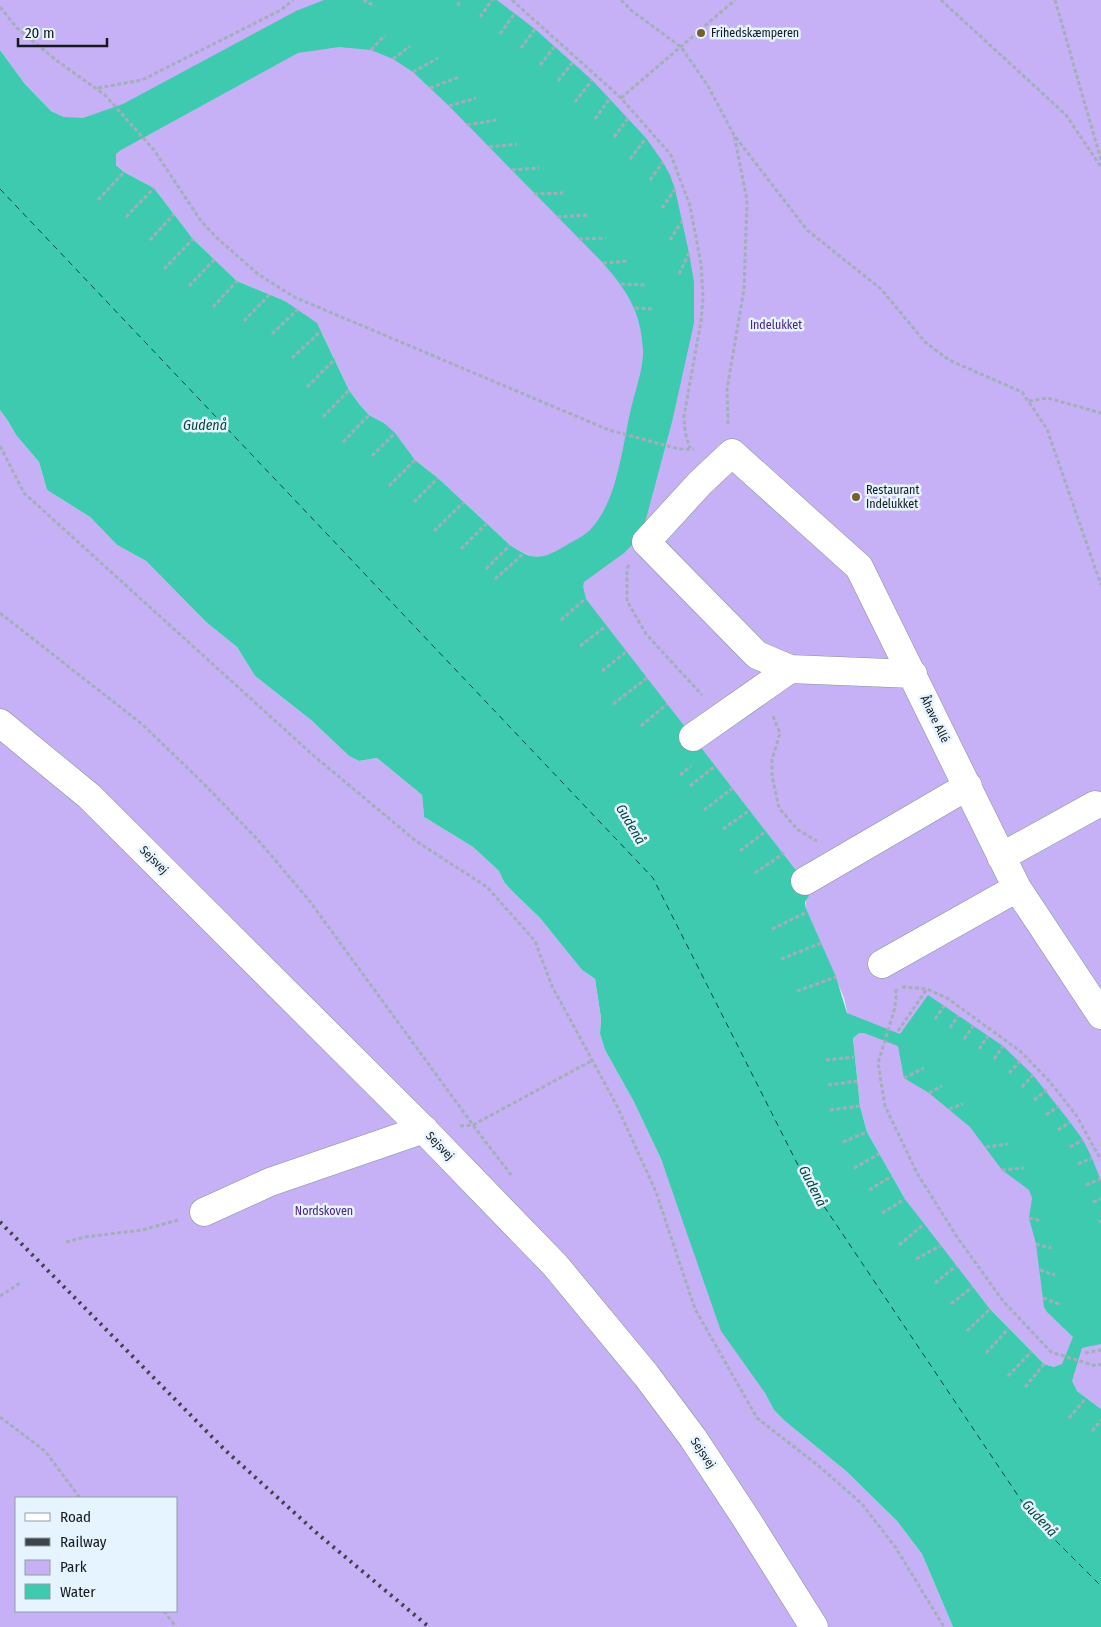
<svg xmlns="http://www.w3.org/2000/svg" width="1101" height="1627" font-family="'Fira Sans Condensed',sans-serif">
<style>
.green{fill:#c7b1f6;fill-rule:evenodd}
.water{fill:#3ecaaf;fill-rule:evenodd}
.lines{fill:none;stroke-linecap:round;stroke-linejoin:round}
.ferry{stroke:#08463b;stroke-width:1;stroke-dasharray:6 5;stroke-linecap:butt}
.minor-casing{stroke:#82909a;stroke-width:29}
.path{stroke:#a3afb8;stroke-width:3;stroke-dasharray:4 2.5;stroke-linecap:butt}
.minor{stroke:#fff;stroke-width:28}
.rail{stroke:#3d444a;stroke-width:4;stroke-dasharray:2.5 5;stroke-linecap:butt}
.poi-dot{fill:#755f2e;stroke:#e5f4ff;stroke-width:2}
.labels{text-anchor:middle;stroke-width:5;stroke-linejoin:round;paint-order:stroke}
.poi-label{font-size:12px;fill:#151a1e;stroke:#e5f4ff;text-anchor:start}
.park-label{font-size:12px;fill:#4d2285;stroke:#e5f4ff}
.street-label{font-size:12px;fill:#151a1e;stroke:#e5f4ff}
.water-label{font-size:14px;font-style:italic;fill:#08463b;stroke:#e5f4ff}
</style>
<rect width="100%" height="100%" fill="#e5f4ff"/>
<path class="green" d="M 0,0 L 1101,0 L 1101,1409 L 1077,1391 L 1054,1367 L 1044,1364 L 990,1309 L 940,1246 L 905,1199 L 867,1132 L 860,1106 L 853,1038 L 844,998 L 805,906 L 809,887 L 585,599 L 584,593 L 548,557 C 532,558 523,554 510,545 L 438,478 L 415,460 L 384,423 L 369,415 L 360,405 L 349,390 L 321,331 L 285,301 L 237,281 L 193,239 L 154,188 L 124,172 L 64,117 L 51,111 L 25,84 L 0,50 Z
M 0,410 L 8,421 L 16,435 L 39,462 L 47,490 L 90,517 L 117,545 L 146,561 L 206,622 L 237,647 L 255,676 L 311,720 L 349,756 L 359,761 L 377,758 L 422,795 L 424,817 L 473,847 L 499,871 L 504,882 L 513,892 L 540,918 L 582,970 L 595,979 L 601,1018 L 600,1034 L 605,1050 L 634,1102 L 661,1159 L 700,1267 L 774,1410 L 786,1422 L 846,1471 L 897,1521 L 922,1554 L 953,1627 L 0,1627 ZM 16,1498 L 176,1498 L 176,1611 L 16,1611 Z"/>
<path class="water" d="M 324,0 L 497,0 L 535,29 L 592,80 L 646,138 L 663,162 L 670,175 L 675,189 L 689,253 L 694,282 L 694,323 L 672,422 L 646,519 L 636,541 L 624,553 L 584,582 L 583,586 L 586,599 L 809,887 L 812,891 L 805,902 L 805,906 L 836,977 L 847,1013 L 900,1034 L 928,995 L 1003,1046 L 1033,1075 L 1070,1122 L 1083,1140 L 1092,1158 L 1101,1181 L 1101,1344 L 1082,1348 L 1072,1381 L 1077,1391 L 1101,1409 L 1101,1627 L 953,1627 L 922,1554 L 897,1521 L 846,1471 L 786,1422 L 774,1410 L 765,1393 L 721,1331 L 661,1159 L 634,1102 L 605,1050 L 600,1034 L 601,1018 L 595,979 L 582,970 L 540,918 L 513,892 L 504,882 L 499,871 L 473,847 L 424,817 L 422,795 L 377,758 L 359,761 L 349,756 L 311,720 L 255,676 L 237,647 L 206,622 L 146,561 L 117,545 L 90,517 L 47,490 L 39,462 L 16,435 L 8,421 L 0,410 L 0,50 L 25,84 L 51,111 L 64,117 L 83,118 L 123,104 L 296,11 ZM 339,47 L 371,50 L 393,59 L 413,72 L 449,106 L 603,263 C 627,291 641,311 643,350 C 644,368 634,394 630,413 C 622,449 617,502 590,530 C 584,536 573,541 565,546 C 541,560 534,561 510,545 L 438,478 L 415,460 L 395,433 L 384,423 L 369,415 L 360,405 L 349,390 L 317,323 L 285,301 L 237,281 L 193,239 L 154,188 L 124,172 L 116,165 L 116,154 L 121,150 L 298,53 ZM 859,1033 L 864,1033 L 898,1046 L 904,1078 L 929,1093 L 970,1127 L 1002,1170 L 1029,1190 L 1032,1198 L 1029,1218 L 1036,1244 L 1044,1307 L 1047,1312 L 1073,1337 L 1062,1364 L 1054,1367 L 1044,1364 L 990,1309 L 905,1199 L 867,1132 L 860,1106 L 853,1038 Z"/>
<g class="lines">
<path class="ferry" d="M 0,189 L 653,878 L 803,1175 L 1033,1518 L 1101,1586"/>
<defs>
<path id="minor" d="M 790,669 L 757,655 L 646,542 L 700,483 L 732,453 L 859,567 L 1017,888 L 1101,1015
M 0,723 L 89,796 L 428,1134 L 555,1265 L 646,1375 L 693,1438 L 747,1520 L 814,1627
M 693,737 L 790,669 L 913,674
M 1001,857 L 1095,805
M 805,881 L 968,786
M 882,964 L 1017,888
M 204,1212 L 270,1182 L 424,1129"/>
</defs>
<use href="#minor" class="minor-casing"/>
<path class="path" d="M 363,0 L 375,6
M 512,0 L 621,98 L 671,155 L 690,206 L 701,264 L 703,298 L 701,321 L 684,416 L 685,432 L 690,448
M 621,0 L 632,11 L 681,47 L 708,86 L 734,135 L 807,230 L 881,289 L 925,342 L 949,360 L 1022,392 L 1047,429 L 1101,585
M 941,0 L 1066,115 L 1101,167
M 1055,0 L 1101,160
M 458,6 L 460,0
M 0,7 L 17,28 L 56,60 L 105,95 L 154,150 L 201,221 L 217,238 L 258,274 L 294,297 L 609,430 L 679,449 L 694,449
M 480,17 L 492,0
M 500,34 L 515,13
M 521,48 L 535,29
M 371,50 L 385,35
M 393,59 L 410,46
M 540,65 L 555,46
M 413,72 L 438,58
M 558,81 L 573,62
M 98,88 L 142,80 L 281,10 L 293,0
M 430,88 L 459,77
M 621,98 L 735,0
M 575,102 L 592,80
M 449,106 L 476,98
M 595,119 L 610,98
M 467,125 L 496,120
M 614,137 L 628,118
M 489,147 L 517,144
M 630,159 L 646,138
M 512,170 L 539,168
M 650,180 L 663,162
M 534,194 L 563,193
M 98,200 L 124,172
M 662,208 L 675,189
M 126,217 L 154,188
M 557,217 L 587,215
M 579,239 L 606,238
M 150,240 L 174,214
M 670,240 L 682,221
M 603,263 L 628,261
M 164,269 L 193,239
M 679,274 L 689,253
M 621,284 L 645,285
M 189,286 L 215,259
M 213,307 L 237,281
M 635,308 L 652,309
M 244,321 L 270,294
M 272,334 L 298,309
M 292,358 L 321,331
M 307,387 L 335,359
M 1029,401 L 1048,398 L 1101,413
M 323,417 L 349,390
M 728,424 L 727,389 L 744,289 L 747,200 L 734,135
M 343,442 L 369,415
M 0,446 L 24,493 L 45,512 L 314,756 L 416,841 L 487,887 L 535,941 L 552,986 L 617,1106 L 656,1192 L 695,1309 L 757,1418 L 820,1467 L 862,1504 L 896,1548 L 944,1627
M 372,456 L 395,433
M 389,486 L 415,460
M 414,502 L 438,478
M 434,531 L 464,502
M 461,549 L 486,524
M 629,565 L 627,568 L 627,601 L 646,634 L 702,695
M 486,569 L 510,545
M 495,579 L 523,554
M 0,613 L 143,725 L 203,783 L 258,840 L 308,899 L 481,1136 L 512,1176
M 561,620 L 585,599
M 580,646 L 606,626
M 602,671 L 626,652
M 613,704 L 647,678
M 773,716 L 780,733 L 772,760 L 772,776 L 779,808 L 798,830 L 817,841
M 641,726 L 667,704
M 680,775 L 691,766
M 690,786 L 715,766
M 704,810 L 733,788
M 723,829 L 750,810
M 740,851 L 766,831
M 755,873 L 784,853
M 772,929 L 807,912
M 781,959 L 821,943
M 902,987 L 927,989 L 947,998 L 1020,1051 L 1050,1082 L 1076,1115 L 1101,1160
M 896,989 L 896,999 L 894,1011 L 878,1063 L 885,1106 L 917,1173 L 957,1237 L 1003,1301 L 1051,1352 L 1096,1366 L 1101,1364
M 797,991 L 836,977
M 935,1019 L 944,1006
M 950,1028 L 958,1016
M 898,1031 L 926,990
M 964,1039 L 973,1026
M 979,1049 L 988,1036
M 994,1059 L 1003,1046
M 826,1060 L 854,1057
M 1009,1073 L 1020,1061
M 904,1078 L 924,1068
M 828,1085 L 857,1081
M 1022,1087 L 1033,1075
M 929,1093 L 942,1086
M 1034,1100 L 1047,1090
M 949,1109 L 963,1104
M 830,1110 L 860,1106
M 1046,1115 L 1059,1106
M 460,1126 L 473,1125 L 593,1060
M 1058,1130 L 1070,1122
M 843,1142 L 867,1132
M 986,1147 L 1008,1144
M 1070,1147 L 1083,1140
M 1078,1164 L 1092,1158
M 854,1168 L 879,1154
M 1002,1170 L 1024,1168
M 1086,1185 L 1100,1179
M 869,1190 L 892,1176
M 1093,1202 L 1101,1199
M 882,1213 L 905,1199
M 1029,1218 L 1042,1221
M 1099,1222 L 1101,1221
M 66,1242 L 85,1237 L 142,1230 L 178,1220
M 1036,1244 L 1051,1248
M 899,1245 L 924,1224
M 916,1259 L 940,1246
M 1040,1270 L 1055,1275
M 935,1283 L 956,1266
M 0,1296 L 20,1283
M 1043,1298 L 1059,1304
M 951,1304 L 972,1287
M 967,1331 L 990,1309
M 986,1353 L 1009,1328
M 1085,1353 L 1101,1350
M 1008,1376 L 1032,1351
M 1025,1387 L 1044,1364
M 0,1417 L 45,1451 L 80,1498
M 1069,1418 L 1086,1398
M 1092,1431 L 1101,1420
M 164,1611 L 176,1627"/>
<use href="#minor" class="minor"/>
<path class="rail" d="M 0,1222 L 225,1450 L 319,1535 L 429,1627"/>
</g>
<g class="poi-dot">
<circle cx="701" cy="33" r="5"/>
<circle cx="856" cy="497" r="5"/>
</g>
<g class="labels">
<g class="poi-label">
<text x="711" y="37">Frihedskæmperen</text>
<text x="866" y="494">Restaurant<tspan x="866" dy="14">Indelukket</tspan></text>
</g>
<g class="park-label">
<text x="776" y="329">Indelukket</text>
<text x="324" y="1215">Nordskoven</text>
</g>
<g class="street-label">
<text transform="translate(935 719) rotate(64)" y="4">Åhave Allé</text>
<text transform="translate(154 860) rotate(45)" y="4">Sejsvej</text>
<text transform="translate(440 1146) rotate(46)" y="4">Sejsvej</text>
<text transform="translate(703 1453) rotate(56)" y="4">Sejsvej</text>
</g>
<g class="water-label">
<text x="205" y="430">Gudenå</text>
<text transform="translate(631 824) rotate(59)" y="5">Gudenå</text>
<text transform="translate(813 1186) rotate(63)" y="5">Gudenå</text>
<text transform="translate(1040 1518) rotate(47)" y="5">Gudenå</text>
</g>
</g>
<rect x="15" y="1497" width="162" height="115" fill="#e5f4ff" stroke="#929da5"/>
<rect x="25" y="1513" width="25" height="8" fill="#ffffff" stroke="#929da5"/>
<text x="60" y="1522" font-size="15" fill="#151a1e">Road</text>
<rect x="25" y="1538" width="25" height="8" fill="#3d444a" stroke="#929da5"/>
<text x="60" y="1547" font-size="15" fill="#151a1e">Railway</text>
<rect x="25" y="1560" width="25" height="15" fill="#c7b1f6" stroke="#929da5"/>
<text x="60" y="1572" font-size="15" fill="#151a1e">Park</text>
<rect x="25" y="1584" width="25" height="15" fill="#3ecaaf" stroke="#929da5"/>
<text x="60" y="1597" font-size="15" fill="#151a1e">Water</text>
<path d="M18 38v8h89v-8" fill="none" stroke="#151a1e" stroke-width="2.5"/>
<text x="25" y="38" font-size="15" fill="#151a1e" stroke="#e5f4ff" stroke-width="4" paint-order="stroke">20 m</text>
</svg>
